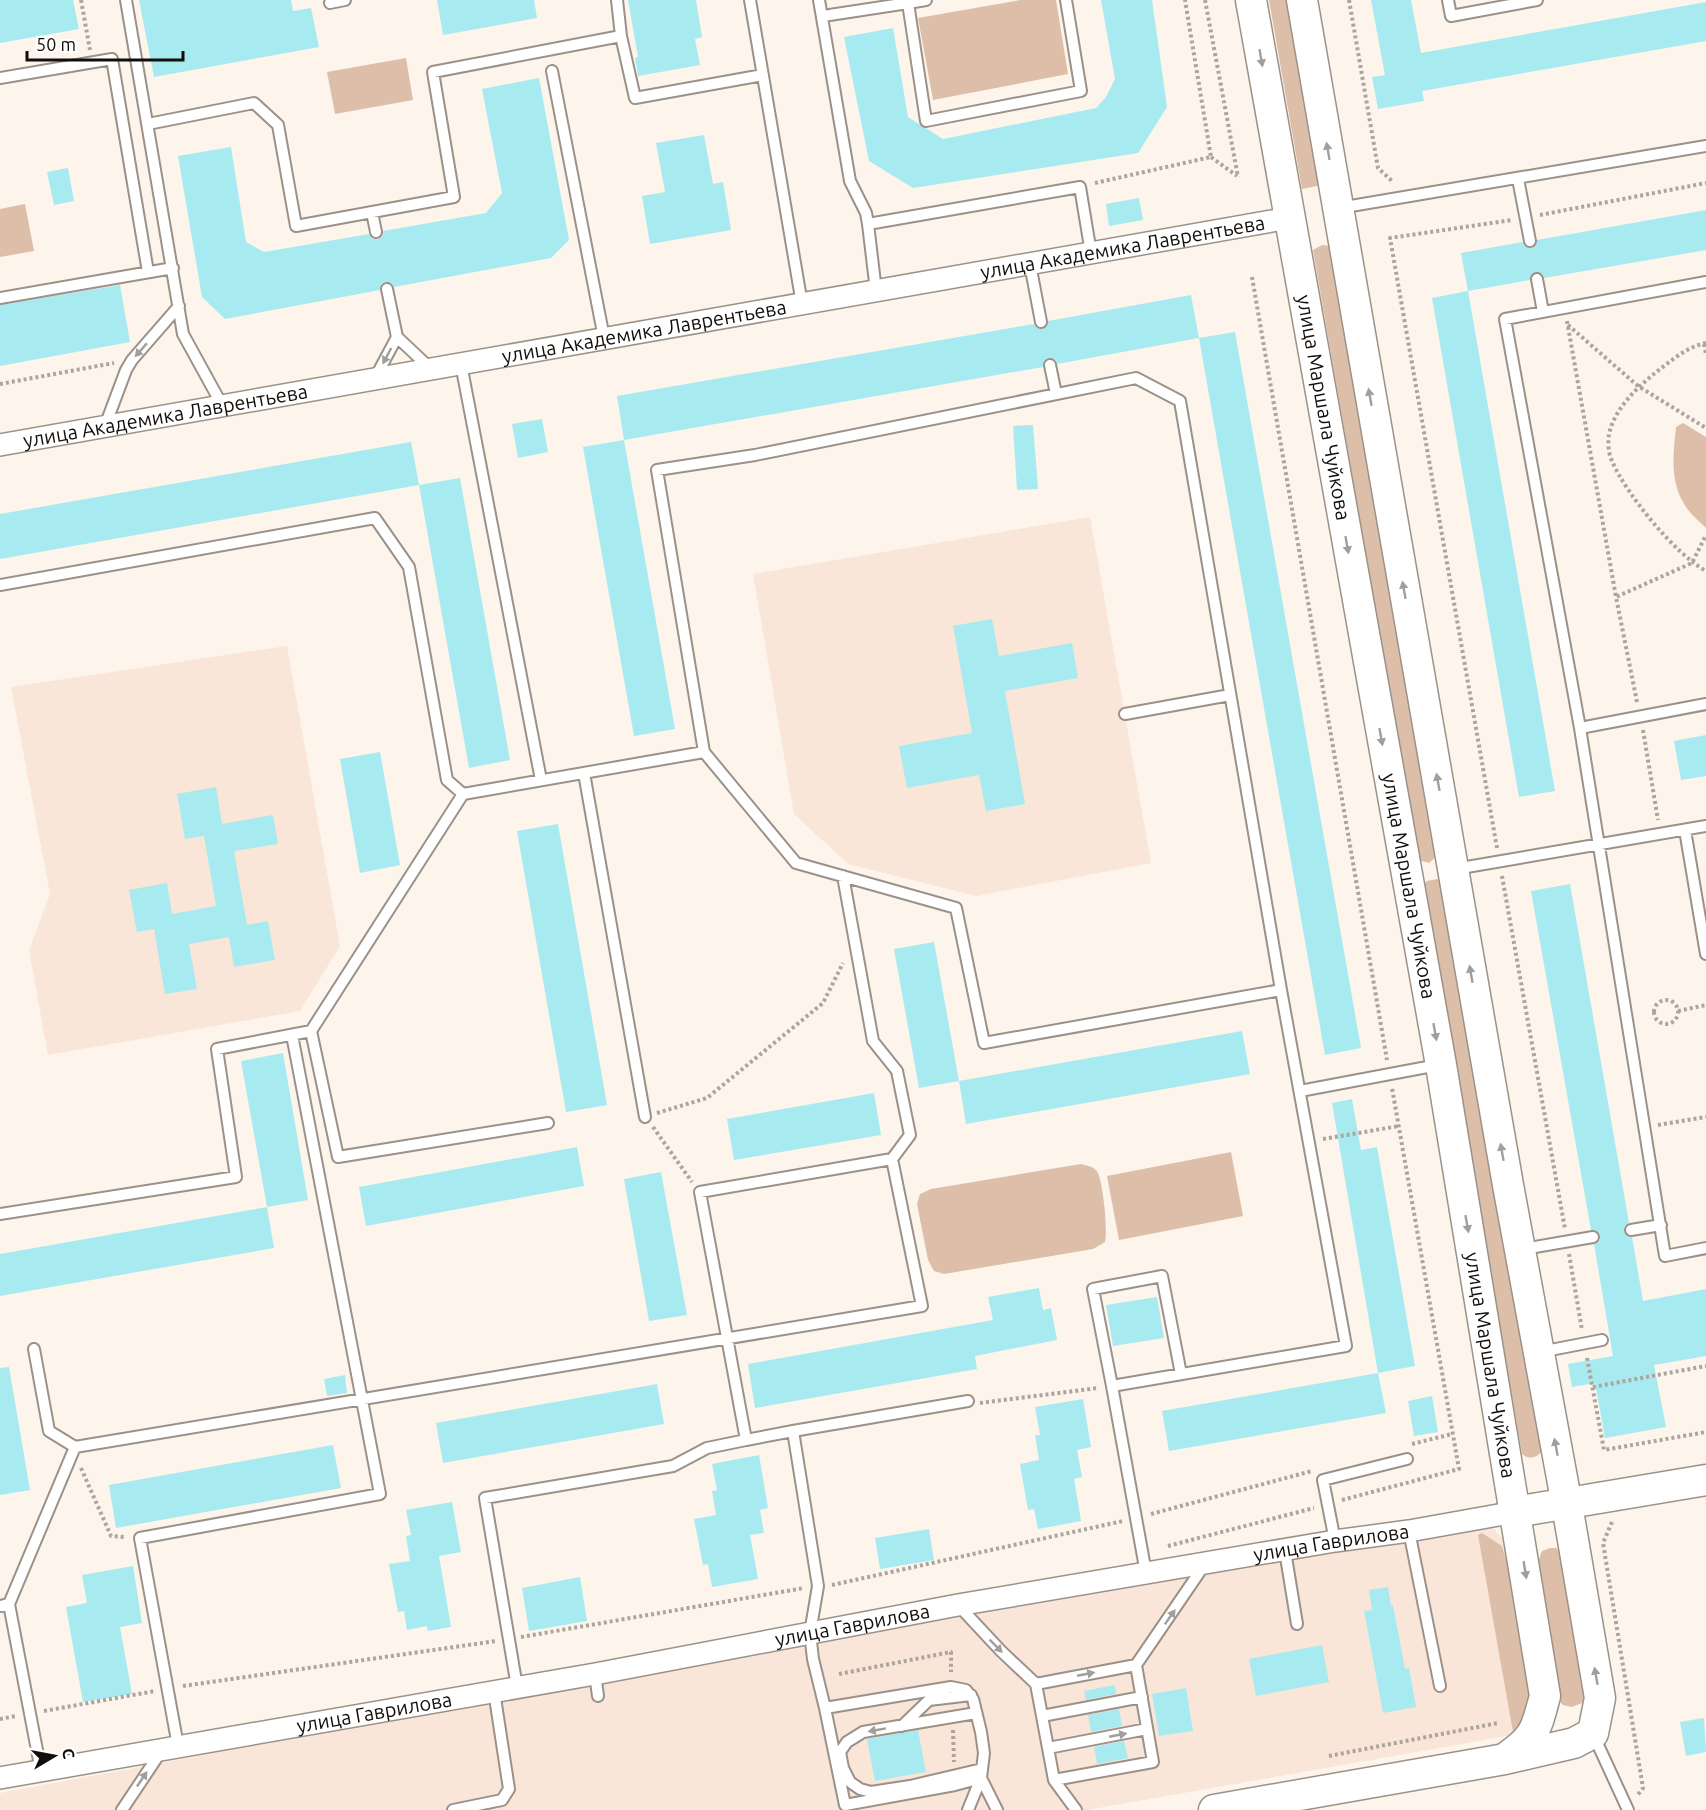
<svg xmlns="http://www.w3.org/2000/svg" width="1706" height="1810" font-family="Ubuntu,sans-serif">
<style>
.built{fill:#f9e6d8}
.green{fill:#ddbfa9}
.building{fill:#a7ebf1}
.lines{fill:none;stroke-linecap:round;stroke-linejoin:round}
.lane-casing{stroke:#9b9188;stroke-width:14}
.street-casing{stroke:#9b9188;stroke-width:24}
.secondary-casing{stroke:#9b9188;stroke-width:33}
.path{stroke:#aca59e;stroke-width:4;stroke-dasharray:3 3;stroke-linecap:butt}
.lane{stroke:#fff;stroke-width:10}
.street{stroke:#fff;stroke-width:21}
.secondary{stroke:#fff;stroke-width:30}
.oneway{fill:#a09f9d}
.labels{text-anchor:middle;stroke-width:4.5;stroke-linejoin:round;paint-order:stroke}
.street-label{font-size:20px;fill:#120e0b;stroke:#fff}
</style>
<rect width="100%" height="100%" fill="#fdf4ec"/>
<path class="built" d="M 1090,517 L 1151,863 L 976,896 L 848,864 L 794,814 L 753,574 Z
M 287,646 L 340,946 L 300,1011 L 48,1055 L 29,950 L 50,894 L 11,687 Z
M 1479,1525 L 1493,1528 L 1504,1540 L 1510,1551 L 1517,1734 L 1479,1741 L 1087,1810 L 0,1810 L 0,1793 L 902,1626 Z"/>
<path class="green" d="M 1021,0 L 1056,0 L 1068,74 L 933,100 L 918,18 Z
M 1269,0 L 1289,0 L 1322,185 L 1302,189 Z
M 406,58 L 413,100 L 335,114 L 327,72 Z
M 25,204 L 34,251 L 0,257 L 0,209 Z
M 1322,245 L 1330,246 L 1437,856 L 1429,863 L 1419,860 L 1313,250 Z
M 1683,423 L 1706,437 L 1706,528 C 1701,523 1694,517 1689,511 C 1669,486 1673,457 1676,427 Z
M 1437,879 L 1441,881 L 1544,1449 C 1538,1457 1530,1461 1522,1454 L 1423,885 L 1427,881 Z
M 1231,1152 L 1243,1216 L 1119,1240 L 1107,1176 Z
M 1081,1164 C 1088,1166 1094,1166 1098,1173 C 1103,1184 1108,1230 1105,1242 L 1093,1249 L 944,1274 L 934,1271 L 928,1260 L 917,1204 L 920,1194 L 931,1189 Z
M 1482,1533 L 1502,1546 L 1512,1581 L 1532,1696 L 1518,1732 L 1513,1732 L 1478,1535 Z
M 1550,1548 L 1556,1548 L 1562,1554 L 1586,1693 L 1582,1703 L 1572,1707 L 1563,1705 L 1558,1700 L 1536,1567 L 1542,1551 Z"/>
<path class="building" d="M 0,0 L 73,0 L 79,29 L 0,43 Z
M 139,0 L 291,0 L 293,11 L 311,8 L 319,47 L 154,77 Z
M 437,0 L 534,0 L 537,18 L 443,35 Z
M 628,0 L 696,0 L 702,37 L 695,39 L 700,65 L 638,76 L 635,58 L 638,57 Z
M 1101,0 L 1152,0 L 1167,107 L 1138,153 L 913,188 L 869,161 L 844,37 L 893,28 L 908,117 L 943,139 L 1096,108 L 1106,97 L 1115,79 Z
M 1371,0 L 1411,0 L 1421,53 L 1706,2 L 1706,41 L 1422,91 L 1424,101 L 1378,109 L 1372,77 L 1385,75 Z
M 539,78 L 569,240 L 551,258 L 394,287 L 392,284 L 386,282 L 382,284 L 380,290 L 225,319 L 202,297 L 178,156 L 231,147 L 246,242 L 264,252 L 369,234 L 373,239 L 378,239 L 383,235 L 383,231 L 486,213 L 502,193 L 482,89 Z
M 704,135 L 713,184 L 723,182 L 731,230 L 650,244 L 642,196 L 665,192 L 656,143 Z
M 68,168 L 74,201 L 54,205 L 47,172 Z
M 1139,198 L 1143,220 L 1109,226 L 1106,204 Z
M 1706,210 L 1706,250 L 1544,278 L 1542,274 L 1536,272 L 1532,274 L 1530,280 L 1468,291 L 1461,253 L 1523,242 L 1525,246 L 1531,248 L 1535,246 L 1537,240 Z
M 120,285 L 130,342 L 0,366 L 0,305 Z
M 1468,291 L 1555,791 L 1519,797 L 1432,298 Z
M 1191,295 L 1199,338 L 1057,364 L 1055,360 L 1049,358 L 1045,360 L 1043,367 L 624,440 L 617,396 L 1034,324 L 1036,327 L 1042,329 L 1046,327 L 1048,321 Z
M 1235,332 L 1361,1048 L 1325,1055 L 1199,338 Z
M 542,419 L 548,452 L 518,458 L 512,424 Z
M 1033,425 L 1038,489 L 1017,490 L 1013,426 Z
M 624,440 L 675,729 L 634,736 L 583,447 Z
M 411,442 L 419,485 L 0,559 L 0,514 Z
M 460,478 L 510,760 L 469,768 L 419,485 Z
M 992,619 L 999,656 L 1072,643 L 1078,678 L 1005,691 L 1025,804 L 986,811 L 979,775 L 907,788 L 899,746 L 972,733 L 953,626 Z
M 1706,735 L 1706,776 L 1681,780 L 1674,741 Z
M 380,752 L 400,865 L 360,873 L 340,759 Z
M 216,787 L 222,824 L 273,815 L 278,844 L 234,851 L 247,925 L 268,921 L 275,960 L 234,967 L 229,937 L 189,944 L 197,989 L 165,994 L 154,929 L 137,932 L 129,890 L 167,883 L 172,914 L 216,906 L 204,836 L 185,839 L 177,794 Z
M 558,824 L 607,1105 L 566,1112 L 517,831 Z
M 1570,884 L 1629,1223 L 1624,1227 L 1624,1232 L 1628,1237 L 1632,1237 L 1643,1301 L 1706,1289 L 1706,1356 L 1654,1365 L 1666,1427 L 1605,1438 L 1595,1383 L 1572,1387 L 1568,1364 L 1613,1356 L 1594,1244 L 1600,1240 L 1600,1235 L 1596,1230 L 1591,1230 L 1531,891 Z
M 934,942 L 959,1081 L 919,1088 L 894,949 Z
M 1242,1031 L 1250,1074 L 966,1124 L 959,1081 Z
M 283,1053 L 308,1200 L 267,1207 L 241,1061 Z
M 874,1093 L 881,1135 L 734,1160 L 727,1119 Z
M 1352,1099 L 1361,1150 L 1377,1147 L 1415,1366 L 1378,1373 L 1332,1103 Z
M 577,1147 L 584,1186 L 366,1226 L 359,1187 Z
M 661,1172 L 687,1315 L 649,1321 L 624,1179 Z
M 267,1207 L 274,1248 L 0,1296 L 0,1254 Z
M 1039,1288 L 1043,1310 L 1051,1308 L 1057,1340 L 975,1356 L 977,1369 L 755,1408 L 748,1364 L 993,1320 L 988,1297 Z
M 1157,1297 L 1164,1338 L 1113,1346 L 1106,1305 Z
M 9,1367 L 30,1490 L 0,1495 L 0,1368 Z
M 1378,1373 L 1386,1413 L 1169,1451 L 1162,1411 Z
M 345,1375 L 347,1393 L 327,1396 L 324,1379 Z
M 657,1384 L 664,1424 L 443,1463 L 436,1423 Z
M 1432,1396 L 1438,1432 L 1414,1436 L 1408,1401 Z
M 1083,1399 L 1091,1447 L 1077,1450 L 1082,1477 L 1074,1479 L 1081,1521 L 1038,1529 L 1034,1509 L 1028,1510 L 1020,1464 L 1039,1460 L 1035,1435 L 1040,1435 L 1035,1407 Z
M 333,1445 L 341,1488 L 116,1528 L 109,1485 Z
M 759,1455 L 768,1508 L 760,1510 L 764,1533 L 750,1535 L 758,1579 L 712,1587 L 708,1564 L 703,1565 L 694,1519 L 716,1515 L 712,1491 L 717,1490 L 712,1464 Z
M 452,1502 L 461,1552 L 439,1556 L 451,1627 L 428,1631 L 427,1626 L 407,1630 L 404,1611 L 398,1612 L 389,1564 L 410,1561 L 406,1536 L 411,1535 L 406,1510 Z
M 929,1529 L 934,1560 L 880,1569 L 875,1538 Z
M 133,1566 L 142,1623 L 120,1627 L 132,1694 L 83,1702 L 66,1607 L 87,1603 L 82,1575 Z
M 580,1577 L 587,1621 L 529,1631 L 522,1588 Z
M 1388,1587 L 1391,1606 L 1393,1605 L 1405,1669 L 1409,1668 L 1416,1707 L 1383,1713 L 1364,1611 L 1372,1610 L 1369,1590 Z
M 1322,1645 L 1329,1682 L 1256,1696 L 1249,1659 Z
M 1115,1685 L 1116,1694 L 1086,1700 L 1084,1691 Z
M 1186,1688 L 1193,1731 L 1159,1736 L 1152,1694 Z
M 1119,1709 L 1122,1726 L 1091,1732 L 1088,1715 Z
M 1704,1718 L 1706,1752 L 1686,1756 L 1680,1722 Z
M 918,1730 L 926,1772 L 875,1781 L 867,1739 Z
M 1124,1741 L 1128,1758 L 1097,1764 L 1094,1747 Z"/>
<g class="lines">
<defs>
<path id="lane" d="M 126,0 L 183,334 L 222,405
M 617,0 L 621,36 L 635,98 L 763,75
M 750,0 L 802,304
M 819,0 L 850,181 L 866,213 L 868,224
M 926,0 L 908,3 L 926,121 L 1081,91 L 1066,0
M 1448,0 L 1451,16 L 1537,0
M 330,3 L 345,0
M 823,16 L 908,3
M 552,71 L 604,338
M 0,78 L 112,59 L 148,272
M 148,124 L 254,103 L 278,125 L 296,226 L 454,197 L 433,72 L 621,36
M 1518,179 L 1530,241
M 1339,208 L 1706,146
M 372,212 L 376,232
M 1030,264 L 1041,322
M 1537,279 L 1543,312
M 1706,282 L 1505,319 L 1580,728 L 1665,1256 L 1706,1248
M 387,289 L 397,337
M 876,291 L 868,224 L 1080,187 L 1091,253
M 0,298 L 173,268
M 461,364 L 541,780
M 1050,365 L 1056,394
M 375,378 L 397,337 L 431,369
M 105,426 L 126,370 L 132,360 L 179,306
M 0,585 L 375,518 L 409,567 L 447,780 L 463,794 L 704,752 L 796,863 L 956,908 L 984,1043 L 1281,990
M 1125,714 L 1230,695
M 1580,728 L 1706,704
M 704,752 L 657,470 L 755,455 L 1136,378 L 1180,401 L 1281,990 L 1346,1346 L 1112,1386 L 1146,1573
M 584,773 L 645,1117
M 463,794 L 311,1031 L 338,1157 L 548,1123
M 1685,830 L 1706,954
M 1455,869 L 1706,826
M 843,876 L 873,1041 L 897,1071 L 910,1135 L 892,1159
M 1300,1091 L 1438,1065
M 0,1214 L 236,1177 L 217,1049 L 311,1031
M 1631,1230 L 1661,1225
M 1523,1249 L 1593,1237
M 34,1349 L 49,1431 L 75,1447
M 1540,1352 L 1602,1340
M 1112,1386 L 1093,1289 L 1162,1276 L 1181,1374
M 793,1431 L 968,1401
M 1409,1531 L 1440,1686
M 1335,1541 L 1323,1480 L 1407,1459
M 1285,1551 L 1297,1624
M 9,1604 L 75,1447 L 922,1306 L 892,1159 L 700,1192 L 746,1440 L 793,1431 L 818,1586 L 810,1633 L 813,1659 L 825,1708
M 958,1605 L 1001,1651 L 1036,1684 L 1054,1780 L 1076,1810
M 0,1606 L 9,1604 L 41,1771
M 595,1674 L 598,1696
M 1036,1684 L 1136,1665 L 1205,1564
M 517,1687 L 485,1498 L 673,1466 L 707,1448 L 746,1440
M 951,1687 L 966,1690 L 973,1699 L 981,1732 L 984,1753 L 981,1778 L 955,1785 L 845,1805 L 825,1708 Z
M 976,1713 L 863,1732 L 847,1742 L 840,1752 L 843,1768 L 850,1782 L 860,1789 L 871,1792 L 910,1786 L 982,1769
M 1042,1716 L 1142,1697
M 902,1726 L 929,1700 L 971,1695
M 1593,1734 L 1628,1810
M 178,1746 L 140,1538 L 380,1494 L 292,1035
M 1048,1748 L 1147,1729
M 1054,1780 L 1153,1762 L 1136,1665
M 122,1810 L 162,1750
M 453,1810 L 502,1800 L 509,1789 L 494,1691
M 968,1810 L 981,1778 L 997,1810"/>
<g id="street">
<path id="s1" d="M 0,445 L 1289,218"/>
<path id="s2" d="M 0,1778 L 595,1674 L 958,1605 L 1335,1541 L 1409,1531 L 1515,1512"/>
</g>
<g id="secondary">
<path id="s3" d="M 1251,0 L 1441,1065 L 1545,1696 C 1536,1729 1536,1737 1507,1757"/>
<path d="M 1515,1512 L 1706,1480"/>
<path d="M 1214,1810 L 1505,1759 L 1574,1743 L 1593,1733 L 1600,1698 L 1567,1505 L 1508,1185 L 1302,0"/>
</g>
</defs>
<use href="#lane" class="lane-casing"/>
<use href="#street" class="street-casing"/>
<use href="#secondary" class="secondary-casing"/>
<path class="path" d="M 81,0 L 90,50
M 1205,0 L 1238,177
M 1349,0 L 1378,168 L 1392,181 L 1394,181
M 1211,157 L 1237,176
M 1095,183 L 1211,157 L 1185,0
M 1540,215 L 1706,183
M 1252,277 L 1387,1060
M 1567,321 L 1616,597
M 1568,325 L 1638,386 L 1706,428
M 1706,343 C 1686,347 1671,361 1655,373 C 1636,389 1615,408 1609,434 C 1608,442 1608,453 1612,461 C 1626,494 1675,554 1706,571
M 1704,344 L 1706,354
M 0,384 L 114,363
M 1637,702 L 1616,597 L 1692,563 L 1706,535
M 1643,730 L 1658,820
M 1497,848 L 1390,238 L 1512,220
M 1502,876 L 1565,1229
M1654 1012a12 12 0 1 1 24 0a12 12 0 1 1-24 0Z
M 1678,1011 L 1706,1005
M 657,1113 L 707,1098 L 823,1003 L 843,963
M 1658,1125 L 1706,1117
M 653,1127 L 692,1182
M 1323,1139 L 1399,1126
M 1569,1254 L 1582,1330
M 1587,1358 L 1604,1450 L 1706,1432
M 1593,1387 L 1706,1366
M 980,1403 L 1098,1388
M 1412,1444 L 1452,1434
M 81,1468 L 111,1536 L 125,1537
M 1342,1500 L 1459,1469 L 1392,1088
M 1151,1514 L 1312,1471
M 1612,1522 L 1603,1543 L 1643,1788 L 1637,1796
M 1168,1546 L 1314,1508
M 832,1585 L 1123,1521
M 521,1637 L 804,1588
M 839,1674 L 951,1652 L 951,1672
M 183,1686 L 496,1641
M 44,1711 L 155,1691
M 0,1719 L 16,1716
M 953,1730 L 954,1762
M 1329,1756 L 1498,1723"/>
<use href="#lane" class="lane"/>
<use href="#street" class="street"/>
<use href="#secondary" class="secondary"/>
</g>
<defs><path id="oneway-solid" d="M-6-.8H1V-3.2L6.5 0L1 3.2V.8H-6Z" transform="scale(1.5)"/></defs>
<g class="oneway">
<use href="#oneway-solid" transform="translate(1261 58) rotate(80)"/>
<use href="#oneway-solid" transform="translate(1328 151) rotate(-100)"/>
<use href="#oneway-solid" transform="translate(141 350) rotate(131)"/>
<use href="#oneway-solid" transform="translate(387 356) rotate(118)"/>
<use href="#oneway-solid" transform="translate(1370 397) rotate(-100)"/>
<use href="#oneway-solid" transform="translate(1347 545) rotate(80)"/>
<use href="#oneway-solid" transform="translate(1404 590) rotate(-100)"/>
<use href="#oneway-solid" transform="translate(1381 737) rotate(80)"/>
<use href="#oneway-solid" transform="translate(1438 782) rotate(-100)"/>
<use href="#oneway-solid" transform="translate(1471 974) rotate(-100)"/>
<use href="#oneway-solid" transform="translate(1435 1032) rotate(80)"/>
<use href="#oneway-solid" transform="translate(1502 1152) rotate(-100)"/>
<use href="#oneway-solid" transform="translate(1467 1224) rotate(80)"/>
<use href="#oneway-solid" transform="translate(1556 1447) rotate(-101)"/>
<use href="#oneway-solid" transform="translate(1525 1570) rotate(81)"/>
<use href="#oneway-solid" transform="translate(1170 1617) rotate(-55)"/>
<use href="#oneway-solid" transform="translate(996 1646) rotate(45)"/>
<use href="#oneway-solid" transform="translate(1086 1674) rotate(-11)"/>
<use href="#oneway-solid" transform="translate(1596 1676) rotate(-100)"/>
<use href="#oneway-solid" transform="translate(877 1730) rotate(170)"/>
<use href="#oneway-solid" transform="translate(1118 1735) rotate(-11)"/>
<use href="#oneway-solid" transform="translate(142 1779) rotate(-56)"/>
</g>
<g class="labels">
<g class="street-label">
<text dy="7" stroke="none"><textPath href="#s1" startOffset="1140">улица Академика Лаврентьева</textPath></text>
<text dy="7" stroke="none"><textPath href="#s1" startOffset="654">улица Академика Лаврентьева</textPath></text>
<text dy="7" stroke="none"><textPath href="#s3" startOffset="414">улица Маршала Чуйкова</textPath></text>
<text dy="7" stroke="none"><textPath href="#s1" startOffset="168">улица Академика Лаврентьева</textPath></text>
<text dy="7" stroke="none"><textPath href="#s3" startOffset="900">улица Маршала Чуйкова</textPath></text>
<text dy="7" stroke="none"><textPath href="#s3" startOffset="1386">улица Маршала Чуйкова</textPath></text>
<text dy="7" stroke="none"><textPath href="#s2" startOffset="1352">улица Гаврилова</textPath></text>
<text dy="7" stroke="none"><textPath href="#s2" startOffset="866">улица Гаврилова</textPath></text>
<text dy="7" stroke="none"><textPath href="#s2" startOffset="380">улица Гаврилова</textPath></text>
</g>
</g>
<g transform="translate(54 1756) rotate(80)" stroke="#ffffff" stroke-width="4.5" paint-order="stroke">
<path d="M0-4.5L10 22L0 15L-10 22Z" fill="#120e0b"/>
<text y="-9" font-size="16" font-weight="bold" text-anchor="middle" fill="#120e0b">С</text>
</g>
<path d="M27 51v9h156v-9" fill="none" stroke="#120e0b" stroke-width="3"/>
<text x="36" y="51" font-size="18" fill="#120e0b" stroke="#ffffff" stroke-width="4.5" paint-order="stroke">50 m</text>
</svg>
